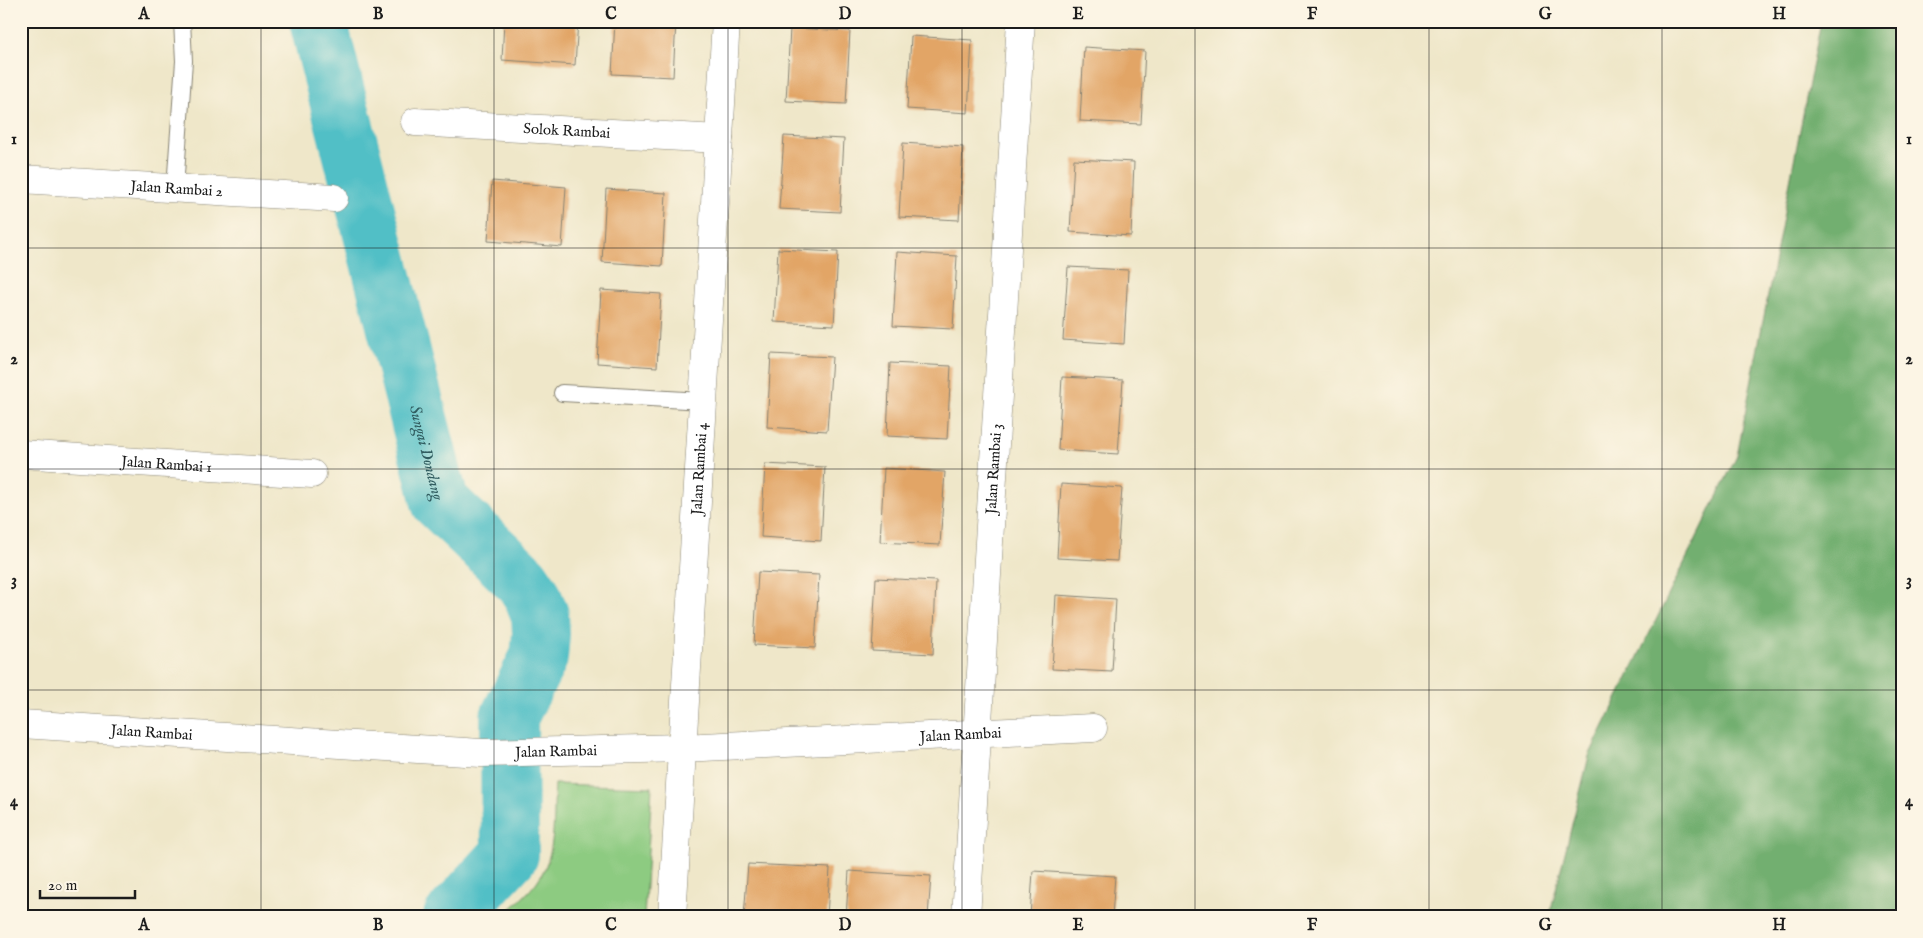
<svg xmlns="http://www.w3.org/2000/svg" width="1923" height="938" font-family="'IM FELL English',serif">
<style>
.green{fill:#8dcb81;stroke:#54744e}
.forest{fill:#72af6f;stroke:#476646}
.lines{fill:none;stroke-linecap:round;stroke-linejoin:round}
.river{stroke:#51bfc6;stroke-width:58}
.building{fill:#e2a566}
.lane-casing{stroke:#868272;stroke-width:18}
.street-casing{stroke:#868272;stroke-width:29}
.lane{stroke:#fff;stroke-width:16}
.street{stroke:#fff;stroke-width:28}
.grid{fill:none;stroke:#1c1c1c;stroke-width:1;stroke-opacity:0.55}
.labels{text-anchor:middle;stroke-width:5;stroke-linejoin:round;paint-order:stroke}
.street-label{font-size:15px;fill:#1c1c1c;stroke:#fcf5e5}
.water-label{font-size:16px;font-style:italic;fill:#315d60;stroke:#fcf5e5}
.neatline{fill:none;stroke:#1c1c1c;stroke-width:2}
.grid-label{font-size:16px;text-anchor:middle;font-weight:bold;fill:#1c1c1c}
</style>
<rect width="100%" height="100%" fill="#fcf5e5"/>
<filter id="ink" filterUnits="userSpaceOnUse"><feTurbulence type="fractalNoise" baseFrequency=".02" numOctaves="2"/><feDisplacementMap in="SourceGraphic" scale="10" xChannelSelector="R" yChannelSelector="G"/><feConvolveMatrix kernelMatrix="1 2 1 2 8 2 1 2 1" color-interpolation-filters="sRGB"/></filter>
<filter id="wash" filterUnits="userSpaceOnUse"><feTurbulence type="fractalNoise" baseFrequency=".0096" numOctaves="4" result="noise"/><feDisplacementMap in="SourceGraphic" scale="20" xChannelSelector="R" yChannelSelector="G"/><feGaussianBlur stdDeviation="1.12" result="paint"/><feColorMatrix in="noise" values="0 0 0 0 0 0 0 0 0 0 0 0 0 0 0 0 0 1.4 0 .05"/><feComposite in="paint" operator="in"/></filter>
<g filter="url(#wash)">
<rect width="100%" height="100%" fill="#efe7c9"/>
<path class="green" d="M 555,784 L 652,787 L 644,917 L 501,917 C 517,903 536,888 545,868 C 556,844 553,810 555,784 Z"/>
<path class="forest" d="M 1821,21 L 1902,21 L 1902,917 L 1549,917 L 1589,756 L 1737,456 Z"/>
<g class="lines">
<path class="river" id="s1" d="M 318,21 L 440,502 L 522,580 L 532,595 L 540,615 L 541,634 L 539,657 L 509,717 L 510,854 L 452,917"/>
</g>
<g id="blocks">
<path class="building" d="M 504,21 L 578,21 L 575,65 L 502,60 Z
M 615,21 L 676,21 L 673,77 L 612,74 Z
M 790,28 L 850,31 L 846,104 L 786,101 Z
M 911,36 L 972,40 L 968,113 L 907,109 Z
M 1084,47 L 1145,51 L 1141,124 L 1080,121 Z
M 784,136 L 844,139 L 840,212 L 779,209 Z
M 903,143 L 963,147 L 959,220 L 899,217 Z
M 1074,159 L 1134,162 L 1131,236 L 1070,232 Z
M 492,181 L 566,187 L 562,247 L 488,241 Z
M 606,189 L 666,193 L 662,266 L 602,262 Z
M 778,249 L 838,252 L 834,325 L 774,322 Z
M 897,252 L 957,256 L 953,329 L 893,326 Z
M 1068,267 L 1128,270 L 1124,344 L 1063,340 Z
M 601,290 L 661,294 L 657,367 L 597,363 Z
M 771,354 L 832,357 L 827,431 L 767,427 Z
M 890,363 L 951,366 L 947,439 L 887,436 Z
M 1062,377 L 1123,380 L 1118,454 L 1058,450 Z
M 765,464 L 825,467 L 821,541 L 761,537 Z
M 884,468 L 945,472 L 940,545 L 880,542 Z
M 1061,484 L 1122,488 L 1117,561 L 1057,558 Z
M 758,572 L 819,575 L 815,648 L 754,645 Z
M 876,578 L 936,581 L 933,654 L 872,651 Z
M 1056,595 L 1116,599 L 1112,672 L 1052,669 Z
M 748,864 L 830,868 L 827,917 L 744,917 Z
M 849,871 L 931,876 L 928,917 L 846,917 Z
M 1033,871 L 1115,876 L 1112,917 L 1030,917 Z"/>
</g>
</g>
<g filter="url(#ink)">
<use href="#blocks" fill-opacity="0" stroke="#868272" stroke-width="1"/>
<g class="lines">
<defs>
<path id="lane" d="M 175,188 L 184,61 L 182,21
M 562,393 L 703,401"/>
<g id="street">
<path id="s2" d="M 415,122 L 719,139"/>
<path id="s3" d="M 21,179 L 334,198"/>
<path id="s4" d="M 21,454 L 312,474"/>
<path id="s5" d="M 21,724 L 481,753 L 682,748 L 1093,728"/>
<path id="s6" d="M 672,917 L 726,21"/>
<path id="s7" d="M 966,917 L 1021,21"/>
</g>
</defs>
<use href="#lane" class="lane-casing"/>
<use href="#street" class="street-casing"/>
<use href="#lane" class="lane"/>
<use href="#street" class="street"/>
</g>
</g>
<path class="grid" d="M 261,21 L 261,917M 494,21 L 494,917M 728,21 L 728,917M 962,21 L 962,917M 1195,21 L 1195,917M 1429,21 L 1429,917M 1662,21 L 1662,917M 21,248 L 1902,248M 21,469 L 1902,469M 21,690 L 1902,690"/>
<g class="labels">
<g class="street-label">
<text dy="5" stroke="none"><textPath href="#s2" startOffset="152">Solok Rambai</textPath></text>
<text dy="5" stroke="none"><textPath href="#s3" startOffset="156">Jalan Rambai 2</textPath></text>
<text dy="5" stroke="none"><textPath href="#s4" startOffset="146">Jalan Rambai 1</textPath></text>
<text dy="5" stroke="none"><textPath href="#s6" startOffset="449">Jalan Rambai 4</textPath></text>
<text dy="5" stroke="none"><textPath href="#s7" startOffset="449">Jalan Rambai 3</textPath></text>
<text dy="5" stroke="none"><textPath href="#s5" startOffset="131">Jalan Rambai</textPath></text>
<text dy="5" stroke="none"><textPath href="#s5" startOffset="941">Jalan Rambai</textPath></text>
<text dy="5" stroke="none"><textPath href="#s5" startOffset="536">Jalan Rambai</textPath></text>
</g>
<g class="water-label">
<text dy="6" stroke="none"><textPath href="#s1" startOffset="445">Sungai Dondang</textPath></text>
</g>
</g>
<rect width="1923" height="938" fill="none" stroke="#fcf5e5" stroke-width="55"/>
<path d="M40 890v8h95v-8" fill="none" stroke="#1c1c1c" stroke-width="2.5"/>
<text x="48" y="890" font-size="15" fill="#1c1c1c" stroke="#fcf5e5" stroke-width="4" paint-order="stroke">20 m</text>
<rect x="28" y="28" width="1868" height="882" class="neatline"/>
<g class="grid-label">
<text x="144" y="19">A</text>
<text x="378" y="19">B</text>
<text x="611" y="19">C</text>
<text x="845" y="19">D</text>
<text x="1078" y="19">E</text>
<text x="1312" y="19">F</text>
<text x="1545" y="19">G</text>
<text x="1779" y="19">H</text>
<text x="14" y="144">1</text>
<text x="1909" y="144">1</text>
<text x="14" y="364">2</text>
<text x="1909" y="364">2</text>
<text x="14" y="585">3</text>
<text x="1909" y="585">3</text>
<text x="14" y="806">4</text>
<text x="1909" y="806">4</text>
<text x="144" y="930">A</text>
<text x="378" y="930">B</text>
<text x="611" y="930">C</text>
<text x="845" y="930">D</text>
<text x="1078" y="930">E</text>
<text x="1312" y="930">F</text>
<text x="1545" y="930">G</text>
<text x="1779" y="930">H</text>
</g>
</svg>
